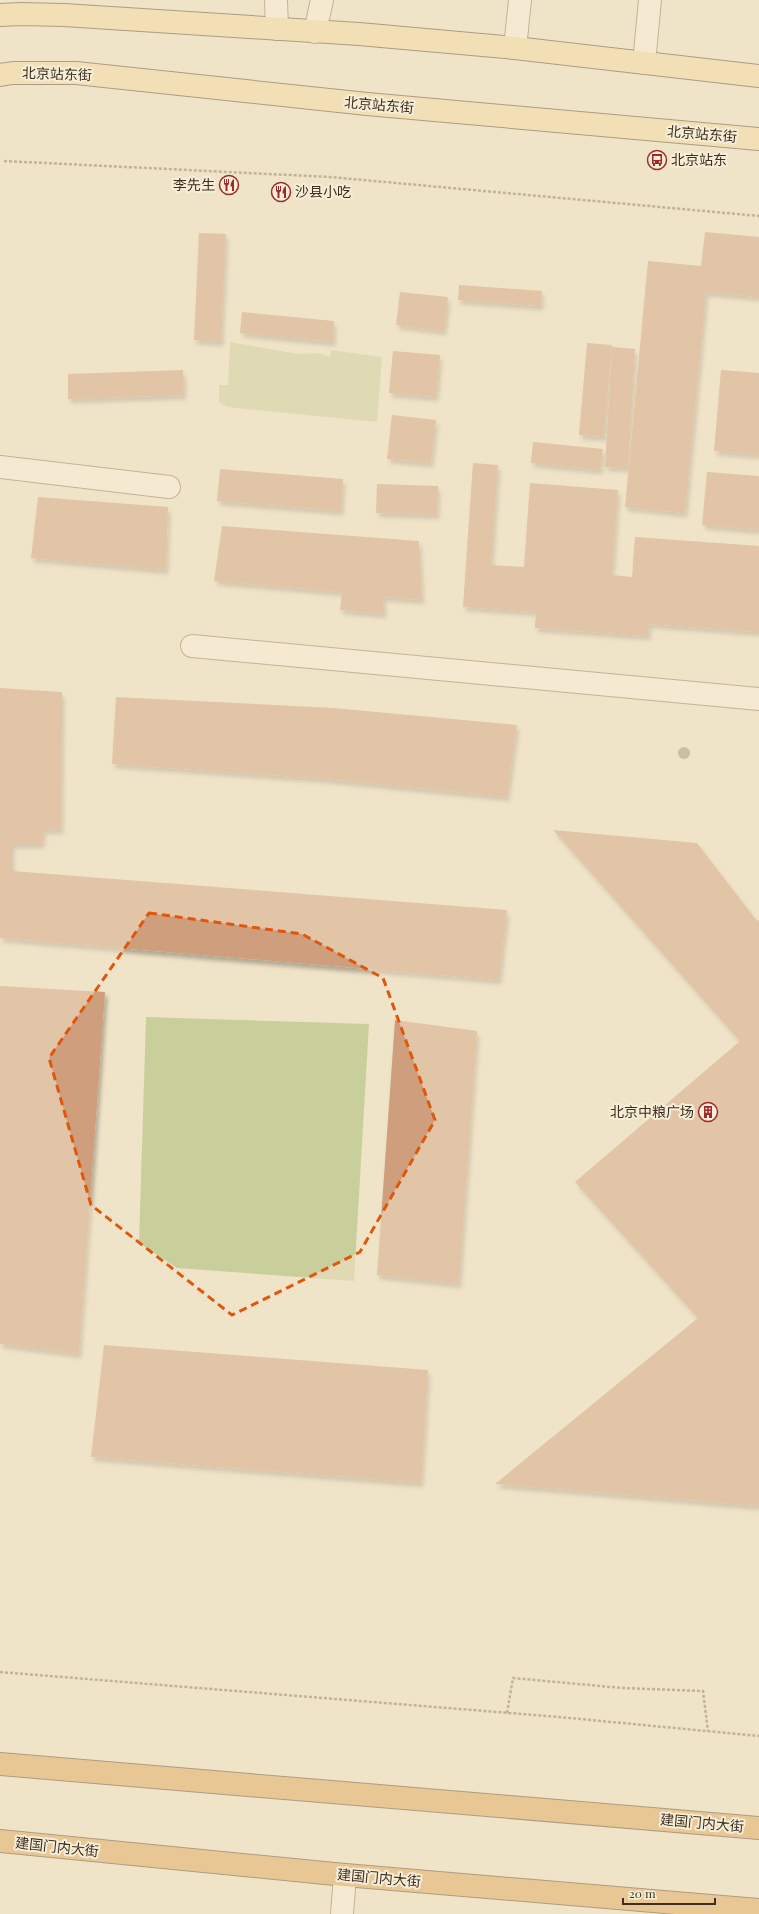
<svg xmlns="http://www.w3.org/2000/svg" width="759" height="1914" font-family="'Playfair Display','Noto Sans SC',serif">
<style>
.green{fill:#c9cf9b}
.building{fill:#cf9f7d;filter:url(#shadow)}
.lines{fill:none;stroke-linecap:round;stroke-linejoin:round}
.minor-casing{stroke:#8d765c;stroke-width:24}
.major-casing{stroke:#5b4430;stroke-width:24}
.highway-casing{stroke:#5b4430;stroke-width:24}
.path{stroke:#8d765c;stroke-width:2.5;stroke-dasharray:3 2;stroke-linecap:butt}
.minor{stroke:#faf1dc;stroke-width:22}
.major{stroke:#f3d9a0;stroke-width:22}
.highway{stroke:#e0a458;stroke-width:22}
.tree{fill:#96986f}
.marked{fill:none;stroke:#df570d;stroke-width:3;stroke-dasharray:8 5;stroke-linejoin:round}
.labels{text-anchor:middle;stroke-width:4;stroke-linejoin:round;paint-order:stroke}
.street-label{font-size:14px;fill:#3d2e20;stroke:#f7eed8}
.poi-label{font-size:14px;fill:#3d2e20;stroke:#f7eed8;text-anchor:start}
</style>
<defs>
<filter id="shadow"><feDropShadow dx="2.5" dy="4.5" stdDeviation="2" flood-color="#0004"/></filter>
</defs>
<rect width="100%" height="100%" fill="#f0e4c8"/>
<path class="green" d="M 230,342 L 298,354 L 319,353 L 330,357 L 331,350 L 382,357 L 377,422 L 227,407 L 219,402 L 219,385 L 228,385 Z
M 146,1017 L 369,1024 L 354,1281 L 177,1268 L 139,1243 Z"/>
<path class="building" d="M 705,232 L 759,237 L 759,297 L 706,292 L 685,513 L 625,507 L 648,261 L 701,266 Z
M 199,233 L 226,234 L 221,342 L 194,340 Z
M 459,285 L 542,291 L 541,306 L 458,300 Z
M 400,292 L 448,297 L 444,331 L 396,325 Z
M 242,312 L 334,321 L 333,342 L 240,333 Z
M 587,343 L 612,345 L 604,437 L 579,435 Z
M 612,347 L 635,349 L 628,468 L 605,467 Z
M 393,351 L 440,355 L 436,397 L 389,393 Z
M 183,370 L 184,395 L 68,399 L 68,374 Z
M 721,370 L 759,373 L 759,455 L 714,451 Z
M 392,415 L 436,420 L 431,463 L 387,459 Z
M 533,442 L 603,449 L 600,470 L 531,463 Z
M 473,463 L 498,465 L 491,565 L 524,567 L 530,483 L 618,490 L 612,575 L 632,577 L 635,537 L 759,546 L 759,632 L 649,624 L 648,636 L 535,628 L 536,612 L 463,607 Z
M 220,469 L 343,479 L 341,511 L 217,501 Z
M 707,472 L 759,476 L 759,530 L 702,525 Z
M 377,484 L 438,486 L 437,515 L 376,513 Z
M 38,497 L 168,507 L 166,570 L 31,558 Z
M 222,526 L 419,541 L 422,600 L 383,597 L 384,614 L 340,610 L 342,592 L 214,581 Z
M 0,688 L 62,692 L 61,830 L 44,829 L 42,844 L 12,844 L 12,871 L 507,910 L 499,980 L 0,938 Z
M 116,697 L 333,708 L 517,725 L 507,797 L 325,779 L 112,764 Z
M 553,830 L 697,843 L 757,921 L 759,920 L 759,1506 L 495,1484 L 698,1318 L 575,1182 L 740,1041 Z
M 0,986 L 105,992 L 79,1354 L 0,1344 Z
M 395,1020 L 477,1031 L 459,1284 L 377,1275 Z
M 104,1345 L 428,1370 L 421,1483 L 91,1457 Z"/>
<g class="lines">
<defs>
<path id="minor" d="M 276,0 L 277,29
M 315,32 L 322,0
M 515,48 L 520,0
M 644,63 L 650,0
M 0,467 L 169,487
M 192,646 L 759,699
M 342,1914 L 345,1875"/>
<path id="major" d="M 0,15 L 21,14 L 64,15 L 359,34 L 515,48 L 759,76
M 0,75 L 13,73 L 76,73 L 367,104 L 759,139"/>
<path id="highway" d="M 0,1764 L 759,1828
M 0,1841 L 345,1875 L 759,1910"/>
</defs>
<use href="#minor" class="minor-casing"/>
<use href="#major" class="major-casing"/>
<use href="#highway" class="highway-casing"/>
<path class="path" d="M 4,161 L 330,177 L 759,216
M 0,1672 L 559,1717 L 759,1736
M 507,1713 L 513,1678 L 622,1688 L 703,1691 L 708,1731"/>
<use href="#minor" class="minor"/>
<use href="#major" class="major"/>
<use href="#highway" class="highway"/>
</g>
<circle class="tree" cx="684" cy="753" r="6"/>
<path d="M0 0H759V1914H0ZM 149,913 L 302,934 L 383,978 L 435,1120 L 360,1252 L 232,1315 L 91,1205 L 49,1058 Z" fill="#f0e4c8" fill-opacity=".55" fill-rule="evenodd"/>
<path class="marked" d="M 149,913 L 302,934 L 383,978 L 435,1120 L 360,1252 L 232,1315 L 91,1205 L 49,1058 Z"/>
<defs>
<symbol id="bus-ring" viewBox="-11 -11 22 22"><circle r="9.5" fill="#f7eed8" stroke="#9e2a2b" stroke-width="1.5"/><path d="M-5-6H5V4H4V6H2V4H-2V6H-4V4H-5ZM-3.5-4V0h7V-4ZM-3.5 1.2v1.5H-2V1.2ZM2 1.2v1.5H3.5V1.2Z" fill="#9e2a2b"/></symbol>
<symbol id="restaurant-ring" viewBox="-11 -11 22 22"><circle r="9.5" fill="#f7eed8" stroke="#9e2a2b" stroke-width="1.5"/><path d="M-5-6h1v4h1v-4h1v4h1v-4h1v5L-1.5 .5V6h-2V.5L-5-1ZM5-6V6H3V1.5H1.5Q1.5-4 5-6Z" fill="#9e2a2b"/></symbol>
<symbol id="building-ring" viewBox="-11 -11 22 22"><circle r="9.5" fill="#f7eed8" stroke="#9e2a2b" stroke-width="1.5"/><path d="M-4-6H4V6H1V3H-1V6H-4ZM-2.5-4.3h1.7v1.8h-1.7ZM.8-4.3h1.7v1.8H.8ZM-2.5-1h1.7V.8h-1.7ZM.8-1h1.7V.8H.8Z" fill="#9e2a2b"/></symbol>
</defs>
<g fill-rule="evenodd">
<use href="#bus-ring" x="646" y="149" width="22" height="22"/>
<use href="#restaurant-ring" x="218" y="174" width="22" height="22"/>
<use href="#restaurant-ring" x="270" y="181" width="22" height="22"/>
<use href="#building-ring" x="697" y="1101" width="22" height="22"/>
</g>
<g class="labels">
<g class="street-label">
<text transform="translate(57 74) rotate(2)" y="5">北京站东街</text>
<text transform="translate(379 105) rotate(5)" y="5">北京站东街</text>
<text transform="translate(702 134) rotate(5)" y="5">北京站东街</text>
<text transform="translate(702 1823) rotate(5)" y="5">建国门内大街</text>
<text transform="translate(57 1847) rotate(6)" y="5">建国门内大街</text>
<text transform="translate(379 1878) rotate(5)" y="5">建国门内大街</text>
</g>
<g class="poi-label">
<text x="671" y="165">北京站东</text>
<text x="215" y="190" text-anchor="end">李先生</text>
<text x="295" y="197">沙县小吃</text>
<text x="694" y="1117" text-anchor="end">北京中粮广场</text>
</g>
</g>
<path d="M623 1898v6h92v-6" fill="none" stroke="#3d2e20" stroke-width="2"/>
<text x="629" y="1898" font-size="12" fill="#3d2e20" stroke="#f7eed8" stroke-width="3" paint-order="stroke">20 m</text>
</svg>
